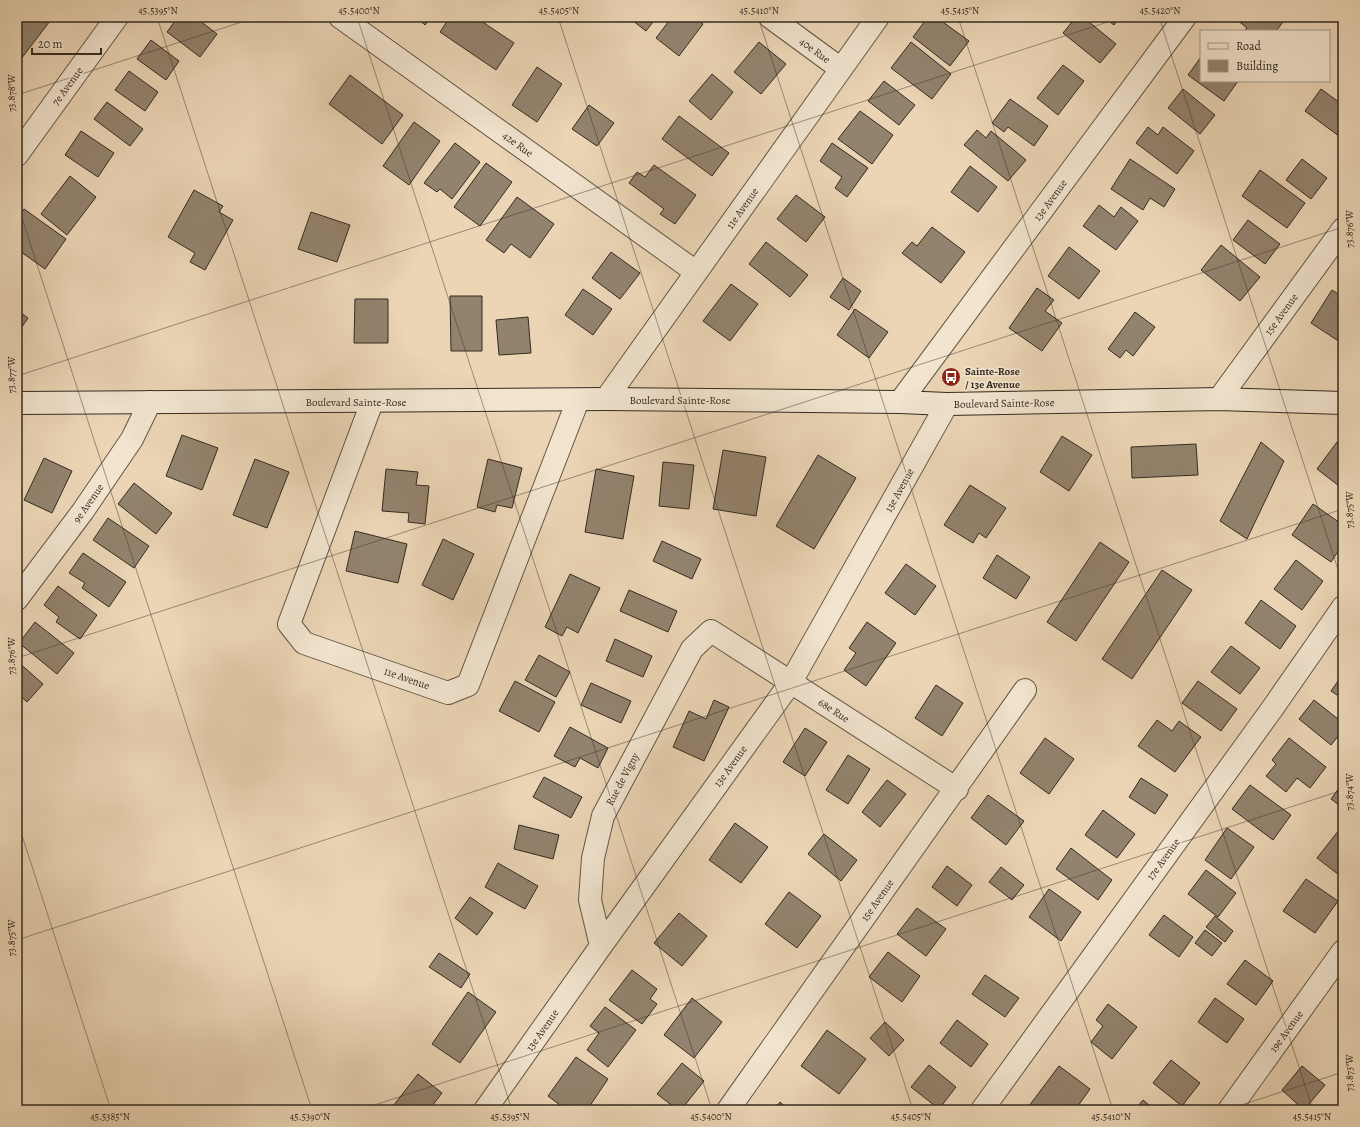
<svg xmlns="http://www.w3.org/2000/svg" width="1360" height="1127" font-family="Alegreya,serif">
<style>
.building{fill:#93836e;stroke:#342b21}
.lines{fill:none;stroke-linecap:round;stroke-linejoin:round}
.street-casing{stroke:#625646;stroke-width:24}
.secondary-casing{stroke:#342b21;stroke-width:24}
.street{stroke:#f2e4cf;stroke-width:22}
.secondary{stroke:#f2e4cf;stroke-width:22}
.ticks{fill:none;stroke:#342b21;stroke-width:1;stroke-opacity:0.45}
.labels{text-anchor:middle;stroke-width:3.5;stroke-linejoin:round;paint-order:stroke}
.street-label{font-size:11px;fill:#342b21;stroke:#f2e4cf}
.poi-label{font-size:11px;font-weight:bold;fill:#342b21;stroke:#f2e4cf;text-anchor:start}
.neatline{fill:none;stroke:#342b21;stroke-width:1.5}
.ticks-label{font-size:10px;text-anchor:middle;fill:#342b21}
</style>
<rect width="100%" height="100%" fill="#ebd5b5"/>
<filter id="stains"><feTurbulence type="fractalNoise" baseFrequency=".005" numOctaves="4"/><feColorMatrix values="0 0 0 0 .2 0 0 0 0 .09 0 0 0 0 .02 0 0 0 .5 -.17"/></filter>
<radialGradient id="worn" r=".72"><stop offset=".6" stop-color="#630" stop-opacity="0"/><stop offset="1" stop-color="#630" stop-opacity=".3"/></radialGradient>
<path class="building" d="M 17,17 L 53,17 L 18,63 L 17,63 Z
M 178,17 L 195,17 L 217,34 L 200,57 L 167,32 Z
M 416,17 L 431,17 L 425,25 Z
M 450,17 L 475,17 L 514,43 L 496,70 L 440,32 Z
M 628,17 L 657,17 L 646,31 Z
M 672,17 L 694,17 L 703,24 L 679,56 L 656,38 Z
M 928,17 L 936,17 L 969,41 L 950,66 L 913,37 Z
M 1076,17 L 1083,17 L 1116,44 L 1100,63 L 1063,33 Z
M 1103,17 L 1120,17 L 1114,25 Z
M 1238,17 L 1287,17 L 1276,31 L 1244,31 L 1247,28 L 1236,19 Z
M 151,40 L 179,61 L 166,80 L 137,59 Z
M 759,42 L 786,64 L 761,94 L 734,72 Z
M 911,42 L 951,74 L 932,99 L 891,68 Z
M 1201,57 L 1201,81 L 1238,81 L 1224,101 L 1188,75 Z
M 1063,65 L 1084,81 L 1058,115 L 1037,98 Z
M 537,67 L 562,84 L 537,122 L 512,105 Z
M 129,71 L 158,92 L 145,111 L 115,90 Z
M 712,74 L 733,92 L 711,120 L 689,101 Z
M 350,75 L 403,115 L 382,144 L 329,104 Z
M 884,81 L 915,105 L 899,125 L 868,101 Z
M 1183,89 L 1215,115 L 1200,134 L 1168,108 Z
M 1321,89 L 1343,105 L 1343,139 L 1305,111 Z
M 1010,99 L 1048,126 L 1034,146 L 1008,127 L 1004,132 L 992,123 Z
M 107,102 L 143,129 L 130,146 L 94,119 Z
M 589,105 L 614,123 L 597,146 L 572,129 Z
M 860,111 L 893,135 L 872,164 L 838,139 Z
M 679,116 L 729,153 L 712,176 L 662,139 Z
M 414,122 L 440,141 L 409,185 L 383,166 Z
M 1148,127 L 1158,135 L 1163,127 L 1194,151 L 1177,174 L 1136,143 Z
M 977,130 L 986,138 L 991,131 L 1026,160 L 1008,181 L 964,145 Z
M 81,131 L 114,153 L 98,177 L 65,155 Z
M 455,143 L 480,162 L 452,199 L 440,189 L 437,192 L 424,183 Z
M 832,143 L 868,168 L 847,197 L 835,188 L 842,177 L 820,161 Z
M 1130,159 L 1175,189 L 1164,207 L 1150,198 L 1143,210 L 1111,189 Z
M 1302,159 L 1327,178 L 1311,199 L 1286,180 Z
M 486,163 L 512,182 L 480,226 L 454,207 Z
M 654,165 L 696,195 L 675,224 L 660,214 L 664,209 L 629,183 L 637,172 L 645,177 Z
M 970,166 L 997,187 L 978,212 L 951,192 Z
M 1260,170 L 1305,203 L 1287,228 L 1242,196 Z
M 70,176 L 96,197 L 67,235 L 41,214 Z
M 194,190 L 223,206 L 219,212 L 233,220 L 205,270 L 190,262 L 195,253 L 168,237 Z
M 796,195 L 825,217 L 806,242 L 777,219 Z
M 517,197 L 554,224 L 530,258 L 511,244 L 504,253 L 486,240 Z
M 1099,205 L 1114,217 L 1121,207 L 1138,221 L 1116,250 L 1083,226 Z
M 24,209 L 66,239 L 45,269 L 17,249 L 17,219 Z
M 311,212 L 350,225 L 337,262 L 298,249 Z
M 1248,220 L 1280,244 L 1265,264 L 1233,240 Z
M 932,227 L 965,252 L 941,283 L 902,253 L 912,242 L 917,246 Z
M 766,242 L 808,275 L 790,297 L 749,264 Z
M 1221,245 L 1260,277 L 1240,301 L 1201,270 Z
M 1069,247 L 1100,271 L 1079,299 L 1048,276 Z
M 611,252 L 640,273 L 620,299 L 592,278 Z
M 843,278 L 861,291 L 849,310 L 830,297 Z
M 731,284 L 758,304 L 730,341 L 703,321 Z
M 1037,288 L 1054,300 L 1045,311 L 1062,323 L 1042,351 L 1009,328 Z
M 583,289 L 612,309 L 593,335 L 565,315 Z
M 1332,290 L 1343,297 L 1343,344 L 1311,323 Z
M 450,296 L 482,296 L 482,351 L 451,351 Z
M 355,299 L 388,299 L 388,343 L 354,343 Z
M 855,309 L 888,332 L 869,358 L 837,335 Z
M 17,310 L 28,318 L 17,334 Z
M 1135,312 L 1155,327 L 1133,356 L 1126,350 L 1120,358 L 1108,349 Z
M 528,317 L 531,353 L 499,355 L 496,320 Z
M 182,435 L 218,448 L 202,490 L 166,476 Z
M 1062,436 L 1092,455 L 1069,491 L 1040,472 Z
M 1261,442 L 1284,461 L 1247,539 L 1220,521 Z
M 1337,442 L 1343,446 L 1343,489 L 1317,469 Z
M 1196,444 L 1198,475 L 1132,478 L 1131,447 Z
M 723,450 L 766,457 L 756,516 L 713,509 Z
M 818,455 L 856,478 L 814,549 L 776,526 Z
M 44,458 L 72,471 L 52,513 L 24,500 Z
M 255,459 L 289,472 L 267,528 L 233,515 Z
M 488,459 L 522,468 L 512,508 L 497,505 L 495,512 L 477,507 Z
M 663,462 L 694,465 L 689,509 L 659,506 Z
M 386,469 L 418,472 L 416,485 L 429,486 L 425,524 L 408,522 L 409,513 L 382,511 Z
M 596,469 L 634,476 L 623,539 L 585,532 Z
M 134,483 L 172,513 L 156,534 L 118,504 Z
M 970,485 L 1006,508 L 986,538 L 979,533 L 973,543 L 944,525 Z
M 1313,504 L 1343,525 L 1343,544 L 1331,562 L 1292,535 Z
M 108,518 L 149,546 L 134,568 L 93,540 Z
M 355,531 L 407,544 L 398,583 L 346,571 Z
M 443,539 L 474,554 L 453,600 L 422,585 Z
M 662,541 L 701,559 L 692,579 L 653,561 Z
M 1100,542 L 1129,562 L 1076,641 L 1047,622 Z
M 83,553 L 126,582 L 109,607 L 82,588 L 85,583 L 69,573 Z
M 997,555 L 1030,577 L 1016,599 L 983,578 Z
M 1296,560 L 1323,581 L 1302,610 L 1274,589 Z
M 906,564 L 936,586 L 915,615 L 885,593 Z
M 1162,570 L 1192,590 L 1132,679 L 1102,659 Z
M 570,574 L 600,588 L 578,633 L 567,627 L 562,636 L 545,627 Z
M 58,586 L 97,615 L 80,639 L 56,622 L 59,617 L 44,605 Z
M 629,590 L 677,611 L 668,632 L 620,611 Z
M 1261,600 L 1296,626 L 1280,649 L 1245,623 Z
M 35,622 L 74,653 L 57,674 L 19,643 Z
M 867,622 L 896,643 L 866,686 L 844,670 L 856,653 L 849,648 Z
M 615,639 L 652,656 L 643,677 L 606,661 Z
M 1231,646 L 1260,668 L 1240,694 L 1211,672 Z
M 539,655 L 570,672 L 556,697 L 525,680 Z
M 17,661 L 43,684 L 27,702 L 17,693 Z
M 1343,674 L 1343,699 L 1331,691 Z
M 515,681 L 555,702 L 539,732 L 499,711 Z
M 1198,681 L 1237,709 L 1221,731 L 1182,703 Z
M 591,683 L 631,701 L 621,723 L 581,705 Z
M 936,685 L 963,703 L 942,736 L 915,718 Z
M 714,700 L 729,707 L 704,761 L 673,747 L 689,711 L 706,719 Z
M 1314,700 L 1343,723 L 1343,730 L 1331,745 L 1299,719 Z
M 1157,720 L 1172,731 L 1179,721 L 1201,737 L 1175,772 L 1138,746 Z
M 570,727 L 608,748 L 598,768 L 580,758 L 575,767 L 554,756 Z
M 805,728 L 827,742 L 805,776 L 783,762 Z
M 1045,738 L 1074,759 L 1049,794 L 1020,773 Z
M 1289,738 L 1326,767 L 1310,788 L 1297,778 L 1286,792 L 1266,776 L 1276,764 L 1272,760 Z
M 848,755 L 870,769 L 848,804 L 826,790 Z
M 544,777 L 582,797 L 571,818 L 533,797 Z
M 1141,778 L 1168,795 L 1155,814 L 1129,797 Z
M 887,780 L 906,794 L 880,827 L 862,812 Z
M 1343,783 L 1343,808 L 1331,799 Z
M 1250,785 L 1291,815 L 1273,840 L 1232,809 Z
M 988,795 L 1024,821 L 1006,845 L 971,818 Z
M 1103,810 L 1135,834 L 1117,858 L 1085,835 Z
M 735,823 L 768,847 L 741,883 L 709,860 Z
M 519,825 L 559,835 L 553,859 L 514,849 Z
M 1343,825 L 1343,878 L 1317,858 Z
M 1227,828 L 1254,847 L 1231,879 L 1205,860 Z
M 824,834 L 857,860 L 841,881 L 808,854 Z
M 1071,848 L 1112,880 L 1098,900 L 1056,869 Z
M 498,863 L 538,886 L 525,909 L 485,887 Z
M 947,866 L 972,885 L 957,906 L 932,887 Z
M 1001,867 L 1024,885 L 1012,900 L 989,882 Z
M 1206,870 L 1236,893 L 1218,917 L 1188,894 Z
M 1306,879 L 1338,901 L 1315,933 L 1283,911 Z
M 1049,889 L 1081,912 L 1061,941 L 1029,917 Z
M 789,892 L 821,916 L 797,948 L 765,924 Z
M 470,897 L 493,913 L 477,935 L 455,918 Z
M 917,908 L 946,929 L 926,956 L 897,934 Z
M 679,913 L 707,936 L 682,966 L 654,943 Z
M 1164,915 L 1193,937 L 1179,957 L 1149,935 Z
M 1215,916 L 1233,931 L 1225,942 L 1206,927 Z
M 1205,930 L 1222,943 L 1212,956 L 1195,943 Z
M 888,952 L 920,976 L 902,1002 L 869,977 Z
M 439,953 L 470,974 L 461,988 L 429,967 Z
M 1245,960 L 1273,981 L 1256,1005 L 1227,984 Z
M 632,970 L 657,989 L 650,999 L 657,1004 L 642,1024 L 609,1000 Z
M 985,975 L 1019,998 L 1005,1017 L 972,994 Z
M 468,992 L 496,1012 L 460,1063 L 432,1044 Z
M 692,998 L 722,1022 L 694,1058 L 664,1035 Z
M 1215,998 L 1244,1019 L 1227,1043 L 1198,1022 Z
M 1108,1004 L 1137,1027 L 1112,1059 L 1091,1042 L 1103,1026 L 1096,1020 Z
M 605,1007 L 636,1030 L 608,1067 L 587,1050 L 599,1033 L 590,1026 Z
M 957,1020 L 988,1044 L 971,1067 L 940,1043 Z
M 885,1022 L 904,1040 L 889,1056 L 870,1038 Z
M 827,1030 L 866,1059 L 839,1094 L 801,1066 Z
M 576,1057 L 608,1079 L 587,1110 L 556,1110 L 560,1105 L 548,1096 Z
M 1171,1060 L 1200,1083 L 1182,1106 L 1153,1083 Z
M 682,1063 L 704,1081 L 681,1110 L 678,1110 L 657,1094 Z
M 929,1065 L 956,1087 L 939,1109 L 911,1087 Z
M 1059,1066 L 1090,1089 L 1075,1110 L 1026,1110 Z
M 1302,1066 L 1325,1085 L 1304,1110 L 1282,1090 Z
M 418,1074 L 442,1093 L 429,1110 L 390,1110 Z
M 1143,1100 L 1155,1110 L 1135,1110 Z
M 780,1102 L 789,1110 L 774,1110 Z
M 640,1105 L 646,1110 L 637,1110 Z"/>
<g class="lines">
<defs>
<path id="street" d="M 340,17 L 696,272
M 770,17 L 841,69
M 17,155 L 117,17
M 606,399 L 878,17
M 1219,399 L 1343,229
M 372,402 L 289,624 L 304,643 L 448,693 L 468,685 L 578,400
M 900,402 L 1185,17
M 17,599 L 83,511 L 132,439 L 150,402
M 601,946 L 590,900 L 593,858 L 603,816 L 692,649 L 711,631 L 957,789
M 485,1110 L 601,946 L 791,682 L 947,404
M 728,1110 L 1025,690
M 982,1110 L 1272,709 L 1343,607
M 1229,1110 L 1343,951"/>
<path id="secondary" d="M 17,403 L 606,399 L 900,402 L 947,404 L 1219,399 L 1343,403"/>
</defs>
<use href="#street" class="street-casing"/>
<use href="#secondary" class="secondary-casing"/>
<use href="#street" class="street"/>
<use href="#secondary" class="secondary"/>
</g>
<path class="ticks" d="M 157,17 L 512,1110M 357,17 L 712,1110M 558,17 L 913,1110M 758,17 L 1113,1110M 958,17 L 1313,1110M 1159,17 L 1343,585M 17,95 L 257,17M 17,203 L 312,1110M 17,376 L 1123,17M 17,658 L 1343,227M 17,820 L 111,1110M 17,940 L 1343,509M 359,1110 L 1343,790M 1226,1110 L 1343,1072"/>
<defs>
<symbol id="bus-disc" viewBox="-11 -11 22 22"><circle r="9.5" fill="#8f2418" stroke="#f2e4cf"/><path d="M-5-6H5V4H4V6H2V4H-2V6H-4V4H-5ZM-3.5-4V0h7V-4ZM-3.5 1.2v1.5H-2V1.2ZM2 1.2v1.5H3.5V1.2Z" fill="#fff"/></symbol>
</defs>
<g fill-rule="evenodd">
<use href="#bus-disc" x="940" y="366" width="22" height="22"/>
</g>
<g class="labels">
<g class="street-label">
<text transform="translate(815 50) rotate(36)" y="4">40e Rue</text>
<text transform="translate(67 86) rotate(-54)" y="4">7e Avenue</text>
<text transform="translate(518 144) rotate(36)" y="4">42e Rue</text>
<text transform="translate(1050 200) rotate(-54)" y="4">13e Avenue</text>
<text transform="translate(742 208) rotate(-55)" y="4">11e Avenue</text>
<text transform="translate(1281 314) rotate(-54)" y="4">15e Avenue</text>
<text x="680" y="404">Boulevard Sainte-Rose</text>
<text x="356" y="406">Boulevard Sainte-Rose</text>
<text transform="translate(1004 403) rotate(-1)" y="4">Boulevard Sainte-Rose</text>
<text transform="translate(899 490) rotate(-61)" y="4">13e Avenue</text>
<text transform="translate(88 503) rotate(-55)" y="4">9e Avenue</text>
<text transform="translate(407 678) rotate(19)" y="4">11e Avenue</text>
<text transform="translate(834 710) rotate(33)" y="4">68e Rue</text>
<text transform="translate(730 766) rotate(-54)" y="4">13e Avenue</text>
<text transform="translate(622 779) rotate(-62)" y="4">Rue de Vigny</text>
<text transform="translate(1163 859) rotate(-54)" y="4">17e Avenue</text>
<text transform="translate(877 900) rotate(-55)" y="4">15e Avenue</text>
<text transform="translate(542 1030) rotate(-55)" y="4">13e Avenue</text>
<text transform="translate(1286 1031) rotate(-54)" y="4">19e Avenue</text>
</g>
<g class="poi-label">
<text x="965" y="375">Sainte-Rose<tspan x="965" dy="13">/ 13e Avenue</tspan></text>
</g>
</g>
<rect width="1360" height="1127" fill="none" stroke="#ebd5b5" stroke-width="44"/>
<rect x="1200" y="30" width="130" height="52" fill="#f2e4cf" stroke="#a69a89"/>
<rect x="1208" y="43" width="20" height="6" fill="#f2e4cf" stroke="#a69a89"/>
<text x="1236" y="50" font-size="12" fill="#342b21">Road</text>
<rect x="1208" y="60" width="20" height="12" fill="#93836e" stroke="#a69a89"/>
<text x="1236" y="70" font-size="12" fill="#342b21">Building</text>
<path d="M32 48v6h69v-6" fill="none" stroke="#342b21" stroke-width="2"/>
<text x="38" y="48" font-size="12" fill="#342b21" stroke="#f2e4cf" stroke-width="3" paint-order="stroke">20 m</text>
<rect x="22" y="22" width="1316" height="1083" class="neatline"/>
<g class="ticks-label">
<text x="158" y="14">45.5395°N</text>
<text x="359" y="14">45.5400°N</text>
<text x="559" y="14">45.5405°N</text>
<text x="759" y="14">45.5410°N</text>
<text x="960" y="14">45.5415°N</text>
<text x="1160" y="14">45.5420°N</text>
<text transform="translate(11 93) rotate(-90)" y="4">73.878°W</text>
<text transform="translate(1349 229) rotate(-90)" y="4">73.876°W</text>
<text transform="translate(11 375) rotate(-90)" y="4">73.877°W</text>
<text transform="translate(1349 510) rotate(-90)" y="4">73.875°W</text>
<text transform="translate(11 656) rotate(-90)" y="4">73.876°W</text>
<text transform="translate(1349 792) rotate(-90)" y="4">73.874°W</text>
<text transform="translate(11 938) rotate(-90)" y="4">73.875°W</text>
<text transform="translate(1349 1073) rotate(-90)" y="4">73.873°W</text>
<text x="110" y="1120">45.5385°N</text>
<text x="310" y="1120">45.5390°N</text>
<text x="510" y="1120">45.5395°N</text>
<text x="711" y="1120">45.5400°N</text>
<text x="911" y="1120">45.5405°N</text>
<text x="1111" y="1120">45.5410°N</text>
<text x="1312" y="1120">45.5415°N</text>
</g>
<rect width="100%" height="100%" filter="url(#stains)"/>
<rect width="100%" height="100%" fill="url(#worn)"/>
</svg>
